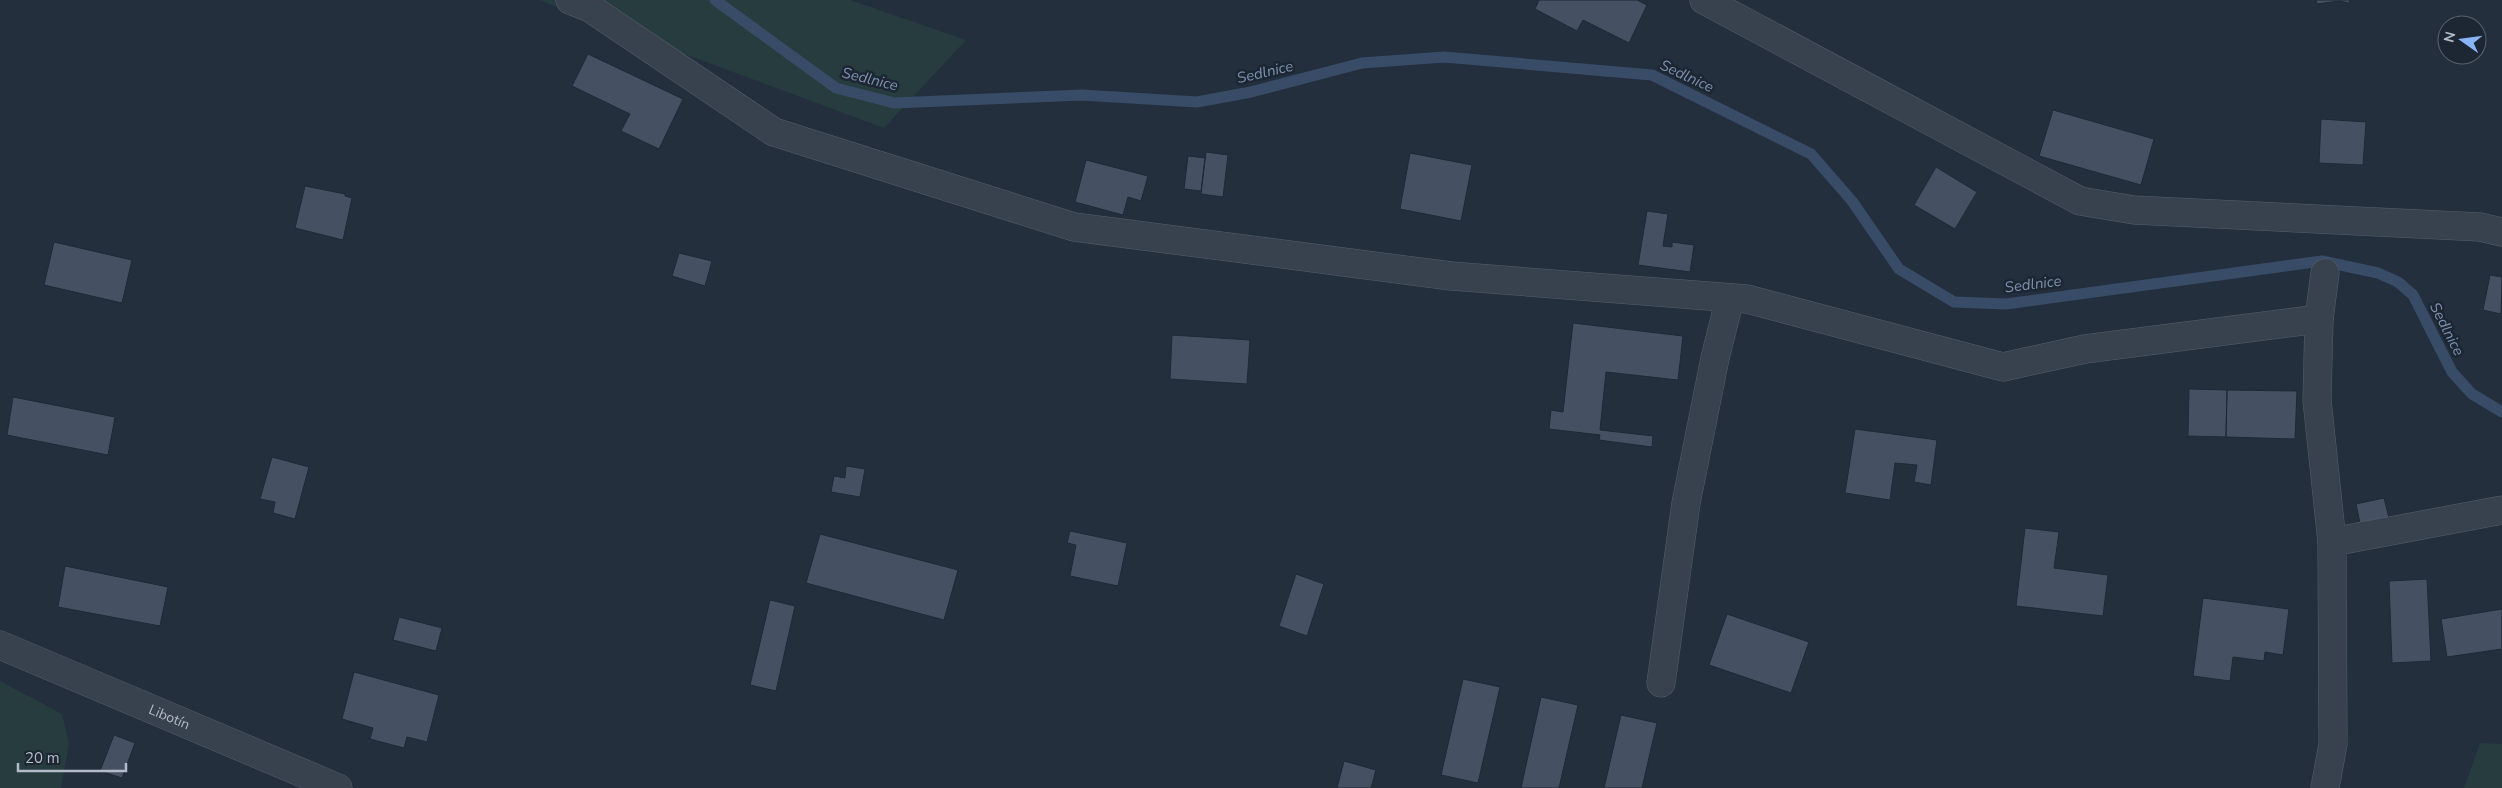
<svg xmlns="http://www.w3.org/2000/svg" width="2502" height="788" font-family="'Nunito Sans',sans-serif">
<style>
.green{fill:#263c3f}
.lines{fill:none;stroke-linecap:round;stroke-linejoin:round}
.stream{stroke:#394c67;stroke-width:11}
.building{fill:#455162;stroke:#1f2835}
.minor-casing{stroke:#565f6c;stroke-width:29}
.minor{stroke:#38414e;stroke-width:28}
.labels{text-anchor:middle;stroke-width:5;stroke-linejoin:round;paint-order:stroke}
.street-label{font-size:14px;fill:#b4bcc9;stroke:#1d2633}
.water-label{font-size:15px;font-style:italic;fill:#7c92b1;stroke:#1d2633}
</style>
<rect width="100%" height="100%" fill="#242f3e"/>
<path class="green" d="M 539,0 L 850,0 L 966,40 L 884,128 Z
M 0,681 L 62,714 L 69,743 L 61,788 L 0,788 Z
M 2480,743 L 2502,744 L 2502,788 L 2464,788 Z"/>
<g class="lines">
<path class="stream" d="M 715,0 L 836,88 L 894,103 L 1081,95 L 1197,102 L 1251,92 L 1362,63 L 1444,57 L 1652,75 L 1811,154 L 1852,201 L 1899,269 L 1954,302 L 2006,304 L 2322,261 L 2378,273 L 2398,282 L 2413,295 L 2452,372 L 2472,394 L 2502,412"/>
</g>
<path class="building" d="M 1539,0 L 1637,0 L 1647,5 L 1629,43 L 1583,20 L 1577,31 L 1535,9 Z
M 2316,0 L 2350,0 L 2349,3 L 2339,1 L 2317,4 Z
M 588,54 L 683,99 L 659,149 L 621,131 L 630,114 L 572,86 Z
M 2053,110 L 2154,139 L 2141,185 L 2039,156 Z
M 2321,119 L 2366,122 L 2363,165 L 2319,163 Z
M 1206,152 L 1228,155 L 1223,197 L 1201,194 Z
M 1410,153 L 1472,165 L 1461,221 L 1400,209 Z
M 1188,156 L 1205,158 L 1201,191 L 1184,189 Z
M 1086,160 L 1148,176 L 1141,201 L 1128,197 L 1123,215 L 1075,202 Z
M 1936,167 L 1977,192 L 1955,229 L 1914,205 Z
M 305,186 L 345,194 L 345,196 L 352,198 L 343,240 L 295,228 Z
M 1647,211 L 1668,214 L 1663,246 L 1672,247 L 1672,242 L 1694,245 L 1690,272 L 1638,265 Z
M 54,242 L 132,260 L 122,303 L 44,285 Z
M 679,253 L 712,261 L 705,286 L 672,276 Z
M 2490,275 L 2502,277 L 2501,314 L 2483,310 Z
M 1573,323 L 1683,336 L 1678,380 L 1606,372 L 1600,430 L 1653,436 L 1652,447 L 1599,440 L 1600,435 L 1549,429 L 1551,410 L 1563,412 Z
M 1172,335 L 1250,340 L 1247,384 L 1170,379 Z
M 2189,389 L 2227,390 L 2226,437 L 2188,436 Z
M 2227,390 L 2297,391 L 2295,439 L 2226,437 Z
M 13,397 L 115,417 L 108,455 L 7,435 Z
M 1855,429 L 1937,440 L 1931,485 L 1914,482 L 1917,465 L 1895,463 L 1890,500 L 1845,493 Z
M 272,457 L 309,467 L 295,519 L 273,513 L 275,502 L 260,499 Z
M 846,466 L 865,469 L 860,497 L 831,492 L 834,476 L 845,478 Z
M 2384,498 L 2390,522 L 2361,528 L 2356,504 Z
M 2025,528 L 2059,532 L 2054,568 L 2108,575 L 2103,616 L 2016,606 Z
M 1070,531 L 1127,543 L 1118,586 L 1070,576 L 1076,545 L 1067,543 Z
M 820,534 L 958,570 L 944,620 L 806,583 Z
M 65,566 L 168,587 L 160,626 L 58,607 Z
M 1296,574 L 1324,584 L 1307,636 L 1279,626 Z
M 2427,579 L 2431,661 L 2392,663 L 2389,581 Z
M 2203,598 L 2289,609 L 2283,655 L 2265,652 L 2264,661 L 2233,657 L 2230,681 L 2193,676 Z
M 770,600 L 795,606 L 776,691 L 750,685 Z
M 2502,609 L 2502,649 L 2447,657 L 2441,619 Z
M 1727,614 L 1809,642 L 1791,693 L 1709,665 Z
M 399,617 L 442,628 L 436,651 L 393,640 Z
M 354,672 L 439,695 L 427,742 L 407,737 L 404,748 L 370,739 L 373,728 L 342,719 Z
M 1463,679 L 1500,687 L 1478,783 L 1441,775 Z
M 1541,697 L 1578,705 L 1559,788 L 1521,788 Z
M 1621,715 L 1657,723 L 1642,788 L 1604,788 Z
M 114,735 L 135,743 L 122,778 L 100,771 Z
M 1344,761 L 1376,770 L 1371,788 L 1337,788 Z"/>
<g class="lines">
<defs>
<g id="minor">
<path d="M 570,0 L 590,8 L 774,132 L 1074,227 L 1451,276 L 1747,299 L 2003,367 L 2085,349 L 2319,319"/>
<path d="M 1704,0 L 2080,201 L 2134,210 L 2480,227 L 2502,232"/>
<path d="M 2325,273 L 2319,319 L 2317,400 L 2332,542"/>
<path id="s1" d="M 0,645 L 338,788"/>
<path d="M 1661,683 L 1686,503 L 1715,358 L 1730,298"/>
<path d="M 2325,788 L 2333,744 L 2332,542 L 2502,510"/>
</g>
</defs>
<use href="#minor" class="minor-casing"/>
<use href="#minor" class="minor"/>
</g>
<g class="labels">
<g class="street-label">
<text dy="5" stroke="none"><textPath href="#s1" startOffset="184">Libotín</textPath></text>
</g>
<g class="water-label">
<text transform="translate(1265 72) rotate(-13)" y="5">Sedlnice</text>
<text transform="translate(1687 76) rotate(25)" y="5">Sedlnice</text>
<text transform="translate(870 79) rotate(14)" y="5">Sedlnice</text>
<text transform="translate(2033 284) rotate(-7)" y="5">Sedlnice</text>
<text transform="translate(2447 329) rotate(63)" y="5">Sedlnice</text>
</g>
</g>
<g transform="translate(2462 40) rotate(284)"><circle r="24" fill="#1d2633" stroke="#59626f"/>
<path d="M0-4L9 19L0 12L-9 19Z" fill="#8ab4f8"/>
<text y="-8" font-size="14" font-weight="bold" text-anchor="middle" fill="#b4bcc9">N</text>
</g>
<path d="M18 763v8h108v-8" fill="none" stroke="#b4bcc9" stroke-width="2.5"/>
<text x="25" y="763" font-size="15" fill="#b4bcc9" stroke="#1d2633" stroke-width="4" paint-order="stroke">20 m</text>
</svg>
